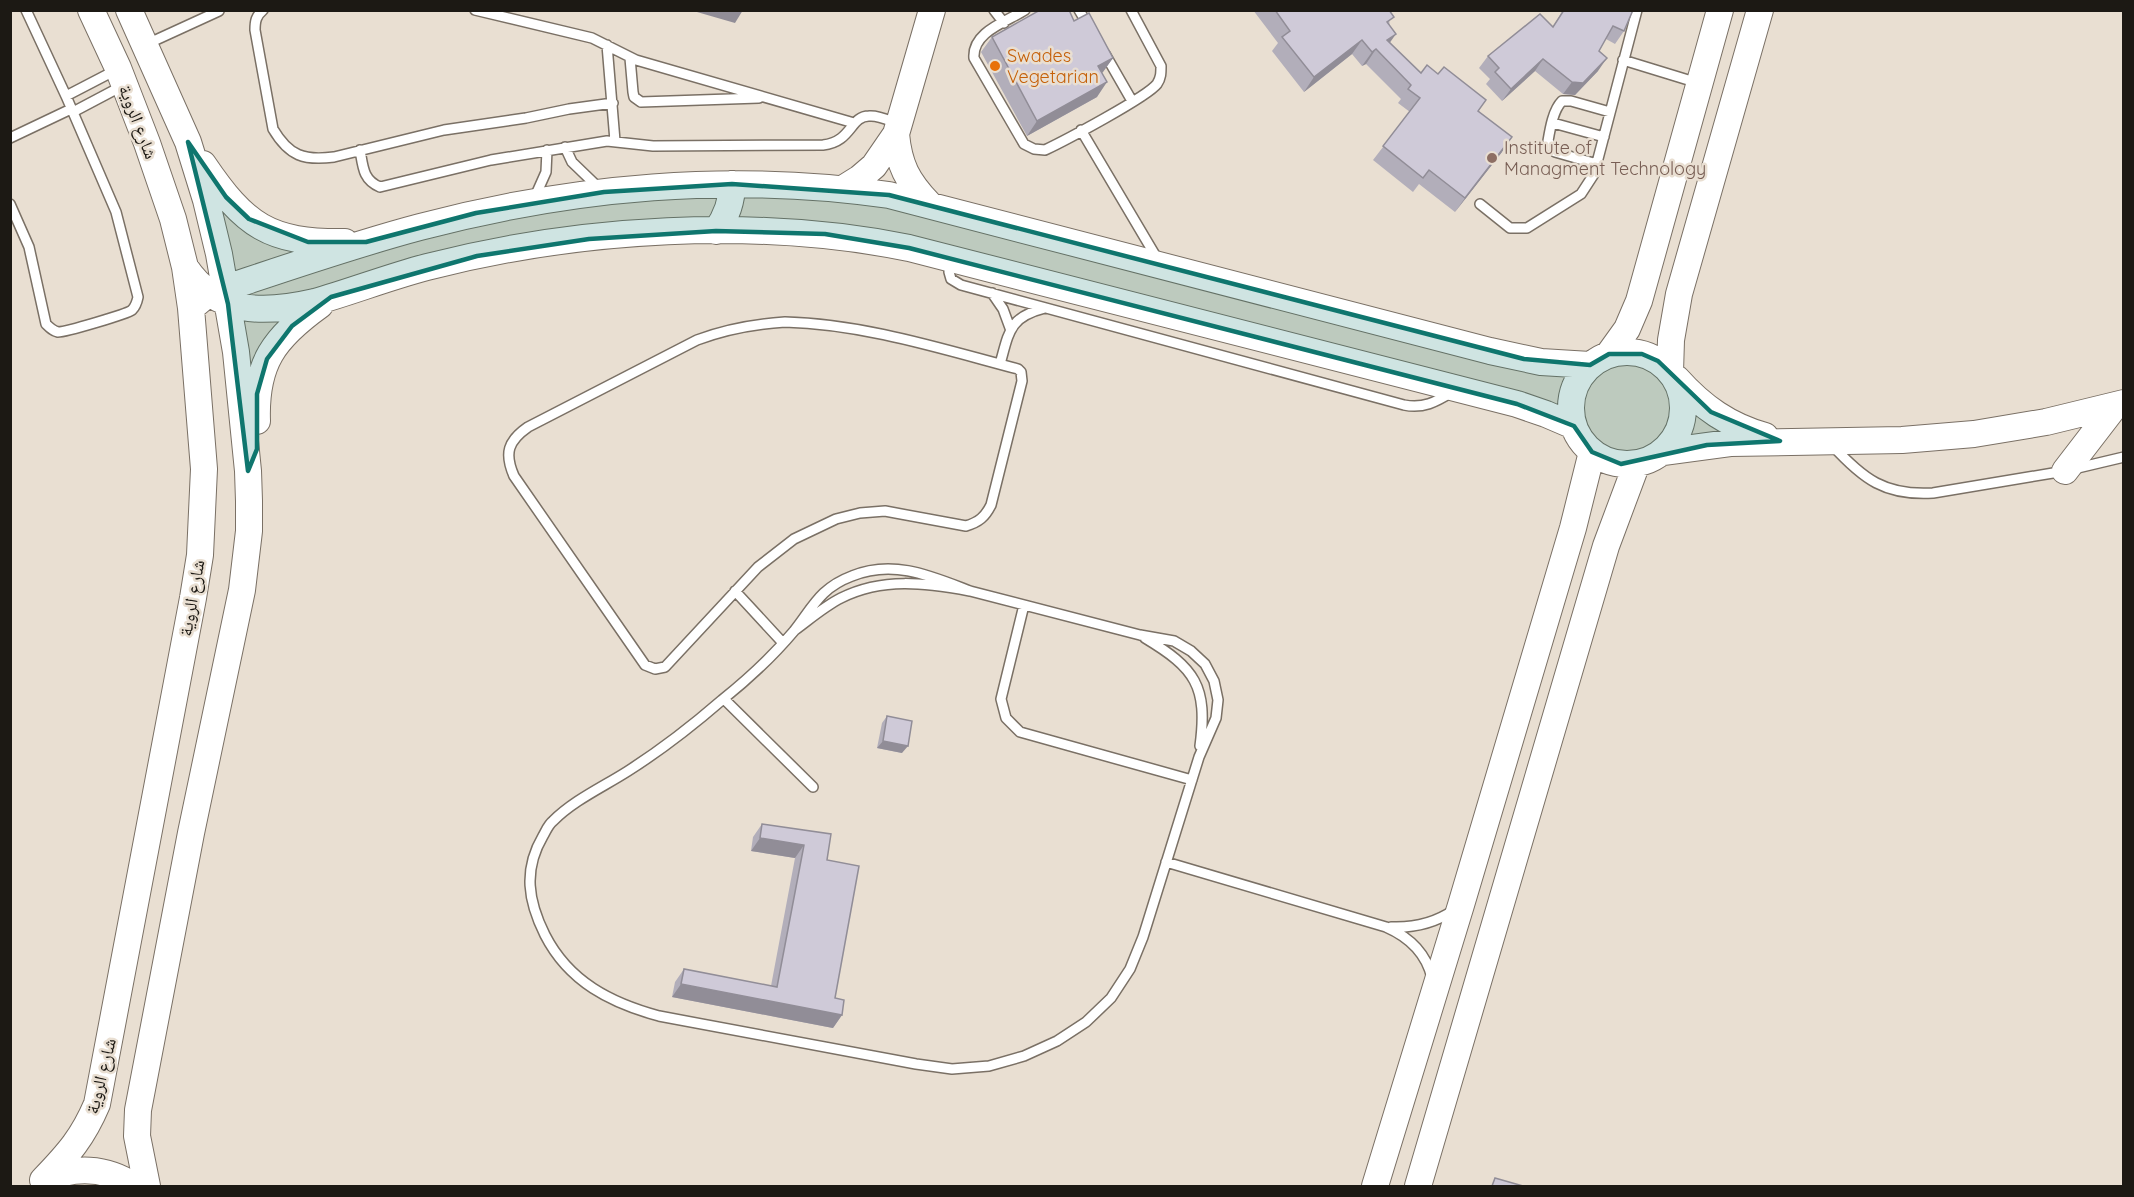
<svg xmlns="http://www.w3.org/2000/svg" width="2134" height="1197" font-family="Quicksand,'Noto Naskh Arabic',sans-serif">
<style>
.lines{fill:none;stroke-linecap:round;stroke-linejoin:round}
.lane-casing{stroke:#7a7065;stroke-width:12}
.secondary-casing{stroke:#7a7065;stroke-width:28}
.lane{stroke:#fff;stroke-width:9}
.secondary{stroke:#fff;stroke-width:26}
.wall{fill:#b2aeba}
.shaded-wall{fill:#918d97}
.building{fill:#cfcad8;stroke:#918d97;stroke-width:1.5}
.marked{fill:#0f766e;fill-opacity:0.2;stroke:#0f766e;stroke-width:4.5;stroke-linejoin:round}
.food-dot{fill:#e8710a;stroke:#e9dfd2;stroke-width:2}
.education-dot{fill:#8d6e63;stroke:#e9dfd2;stroke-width:2}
.labels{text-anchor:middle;stroke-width:5;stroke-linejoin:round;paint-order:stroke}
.food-label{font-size:18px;fill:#c56008;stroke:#e9dfd2;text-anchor:start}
.street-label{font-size:18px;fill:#1c1914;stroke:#e9dfd2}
.education-label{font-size:18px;fill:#785e54;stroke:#e9dfd2;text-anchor:start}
</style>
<rect width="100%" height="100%" fill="#e9dfd2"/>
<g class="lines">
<defs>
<path id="lane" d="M 263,10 C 256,16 255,21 255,30 L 273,129 C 289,156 304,161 334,157 L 444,130 L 526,118 L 569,109 L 613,103
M 475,10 L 592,38 L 636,60 L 854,123
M 994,10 L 1004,23
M 1025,10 C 1006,22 972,32 974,58 L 1024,144 L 1034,149 L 1045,150 C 1064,141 1147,97 1157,84 C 1161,78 1161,73 1161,66 L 1131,10
M 1079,10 L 1089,27
M 147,44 L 219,11
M 607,45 L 615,141
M 1105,54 L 1132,101
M 630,58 L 633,92 L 634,97 L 641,102 L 759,98
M 1623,60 L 1698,83
M 66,96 L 116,70
M 73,112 L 124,85
M 1553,123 L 1604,137
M 1081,130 L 1158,260
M 10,138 L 71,109
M 565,147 L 572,162 L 600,189
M 360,150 C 363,167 363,180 380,187 L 491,160 L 607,141 L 653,146 L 823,145 C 852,142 850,116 869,116 C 878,115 888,120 896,123
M 1597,164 L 1555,152 L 1548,141 C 1550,129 1553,110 1562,101 L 1571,101 L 1610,112
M 534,199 L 546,172 L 547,150
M 10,204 L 29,247 L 46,324 C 50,328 53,331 58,332 C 66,332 127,314 132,310 C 136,306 137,302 138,297 L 116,212 L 66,96 L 26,10
M 1480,204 L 1510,228 L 1527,228 L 1581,194 L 1594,174 L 1637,10
M 950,261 L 949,272 L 951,279 L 961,285 L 1404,405 C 1423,409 1436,402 1452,392
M 992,293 L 1003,309 L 1010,328
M 785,322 C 864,324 942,349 1018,369 L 1021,372 L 1022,381 L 991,505 C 985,517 979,522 966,526 L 885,511 L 860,513 L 836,519 L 794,539 L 758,567 L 665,667 L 655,669 L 645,665 L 514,476 C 504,453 508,441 528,427 L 697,340 C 726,329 754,324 785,322 Z
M 1000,364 C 1009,332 1009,317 1045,308
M 1832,445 C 1863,479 1885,496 1933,493 L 2065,471 L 2124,457
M 735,591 L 783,643
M 1024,605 L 1001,699 L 1006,718 L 1020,732 L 1192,780
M 795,630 C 810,619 825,606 841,598 C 883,577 925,583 970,591 L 1140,635 L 1174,641 L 1191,651 L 1205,664 L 1214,681 L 1218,700 L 1216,718 L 1199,757 L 1143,937 L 1130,969 L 1111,998 L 1086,1022 L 1057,1041 L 1024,1056 L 989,1066 L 952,1069 L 916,1064 L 659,1016 C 611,1003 569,982 545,935 C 528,901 523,870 543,836 C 546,831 548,825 553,821 C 574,800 603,787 628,771 C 661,750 692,726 722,700 C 747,680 773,656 794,631 C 813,607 820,588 852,576 C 893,559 931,576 970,591
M 1145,638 C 1195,668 1208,686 1200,746
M 724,699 L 813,787
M 1166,862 L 1386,927 C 1409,937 1426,952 1432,978
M 1391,927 C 1414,928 1435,923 1454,910"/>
<path id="secondary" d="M 129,10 L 188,142 L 206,200 L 219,254 L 236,352 L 248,471 L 249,501 L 249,531 L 242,590 L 191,833 L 138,1110 L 137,1136 L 147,1186
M 896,134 C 899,165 907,181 929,204
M 203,164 C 245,226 269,243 345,242
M 844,188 L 860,178 L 874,166 L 896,134 L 932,10
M 716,231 C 727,216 732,202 732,184
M 185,267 C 217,315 263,314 315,302 C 353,291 389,277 427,267 C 579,228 756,217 909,248 L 1517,404 L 1546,414 L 1574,426
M 191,308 L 204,297 L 220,290 C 286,268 352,245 420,227 C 571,187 734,172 889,195 L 1490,351 L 1541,362 L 1590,365
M1571 408a56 56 0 1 1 112 0a56 56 0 1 1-112 0Z
M 1609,354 L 1627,329 L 1639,301 L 1720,10
M 1670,372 L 1671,340 L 1679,294 L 1760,10
M 1677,379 C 1702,407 1729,426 1765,436
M 257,421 C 255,363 274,338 320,305
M 1663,452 L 1730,443 L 1902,440 L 1974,434 L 2046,422 L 2124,403
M 2065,471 L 2115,406
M 44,1179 C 69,1153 83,1137 97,1104 L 193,598 L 200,555 L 204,469 L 191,308 L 185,267 L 173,219 L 147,143 L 118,68 L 91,10
M 43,1180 C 74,1166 106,1167 134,1186
M 1375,1186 L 1461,905 L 1573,528 L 1592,452
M 1418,1186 L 1606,546 L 1637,463"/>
</defs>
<use href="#lane" class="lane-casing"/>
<use href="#secondary" class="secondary-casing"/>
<use href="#lane" class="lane"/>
<use href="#secondary" class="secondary"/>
</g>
<path class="wall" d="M 1253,10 L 1389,10 L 1390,43 L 1421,73 L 1479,111 L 1502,152 L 1455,212 L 1419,184 L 1413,192 L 1373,160 L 1410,112 L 1398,103 L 1401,99 L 1366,64 L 1362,66 L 1352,54 L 1304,92 L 1272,51 L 1278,43 Z
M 1563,10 L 1633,10 L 1624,31 L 1615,44 L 1606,39 L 1599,51 L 1598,71 L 1575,95 L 1563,94 L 1535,71 L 1502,101 L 1486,84 L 1490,79 L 1479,68 L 1488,56 L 1553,27 Z
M 992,37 L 1113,58 L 1102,73 L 1097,97 L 1027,136 L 981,52 Z
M 887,716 L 902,753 L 877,748 L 882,723 Z
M 762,824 L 831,834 L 827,860 L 835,998 L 842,1015 L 833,1028 L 672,997 L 675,982 L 684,969 L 771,986 L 795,858 L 751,851 L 753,837 Z"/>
<path class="shaded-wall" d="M 690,10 L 743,10 L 735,23 Z
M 1396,34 L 1386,48 L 1387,40 Z
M 1362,40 L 1352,54 L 1304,92 L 1314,77 Z
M 1376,49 L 1366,64 L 1362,66 L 1372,52 Z
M 1113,58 L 1103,72 L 1088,81 L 1098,66 Z
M 1607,58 L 1598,71 L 1575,95 L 1563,94 L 1572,82 Z
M 1543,59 L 1535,71 L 1502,101 L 1511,89 Z
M 1107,82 L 1097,97 L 1027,136 L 1037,121 Z
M 1512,137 L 1502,152 L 1455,212 L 1465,198 Z
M 883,741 L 908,746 L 902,753 L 877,748 Z
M 760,838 L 804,845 L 795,858 L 751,851 Z
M 681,984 L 842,1015 L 833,1028 L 672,997 Z"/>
<path class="building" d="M 1040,10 L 1069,10 L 1074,21 L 1089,13 L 1113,58 L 1098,66 L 1107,82 L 1037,121 L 992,37 Z
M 1275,10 L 1389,10 L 1394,17 L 1387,22 L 1396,34 L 1387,40 L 1421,73 L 1427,65 L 1438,74 L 1444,67 L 1486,100 L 1478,111 L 1512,137 L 1465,198 L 1429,170 L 1423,178 L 1383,146 L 1420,98 L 1408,89 L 1411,85 L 1376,49 L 1372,52 L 1362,40 L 1314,77 L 1282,37 L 1290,31 Z
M 1564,10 L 1633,10 L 1624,31 L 1613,26 L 1599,51 L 1607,58 L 1583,83 L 1572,82 L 1543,59 L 1511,89 L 1495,72 L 1499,68 L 1488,56 L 1540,14 L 1553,27 Z
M 887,716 L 912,721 L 908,746 L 883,741 Z
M 762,824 L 831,834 L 827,860 L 859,866 L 835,998 L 844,1000 L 842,1015 L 681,984 L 684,969 L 777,987 L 804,845 L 760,838 Z
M 1495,1178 L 1523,1186 L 1492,1186 Z"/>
<path class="marked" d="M 188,142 L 226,197 L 249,219 L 308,242 L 366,242 L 476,213 L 604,192 L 732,184 L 889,195 L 1524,359 L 1590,365 L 1609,354 L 1642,354 L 1658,361 L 1711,412 L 1780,441 L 1707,445 L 1621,464 L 1592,452 L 1574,426 L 1517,404 L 909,248 L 825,234 L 716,231 L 589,239 L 477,256 L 331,297 L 292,326 L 267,359 L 257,394 L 257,449 L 248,471 L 228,304 Z"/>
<circle class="food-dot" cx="995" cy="66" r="6"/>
<circle class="education-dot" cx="1492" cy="158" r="6"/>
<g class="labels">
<g class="food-label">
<text x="1007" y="62">Swades<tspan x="1007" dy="21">Vegetarian</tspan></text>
</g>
<g class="street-label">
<text transform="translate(138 122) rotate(69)" y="6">شارع الروية</text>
<text transform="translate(192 598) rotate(-80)" y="6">شارع الروية</text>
<text transform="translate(101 1076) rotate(-76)" y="6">شارع الروية</text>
</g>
<g class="education-label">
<text x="1504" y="154">Institute of<tspan x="1504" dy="21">Managment Technology</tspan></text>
</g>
</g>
<rect width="2134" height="1197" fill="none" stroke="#1c1914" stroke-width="24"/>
</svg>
